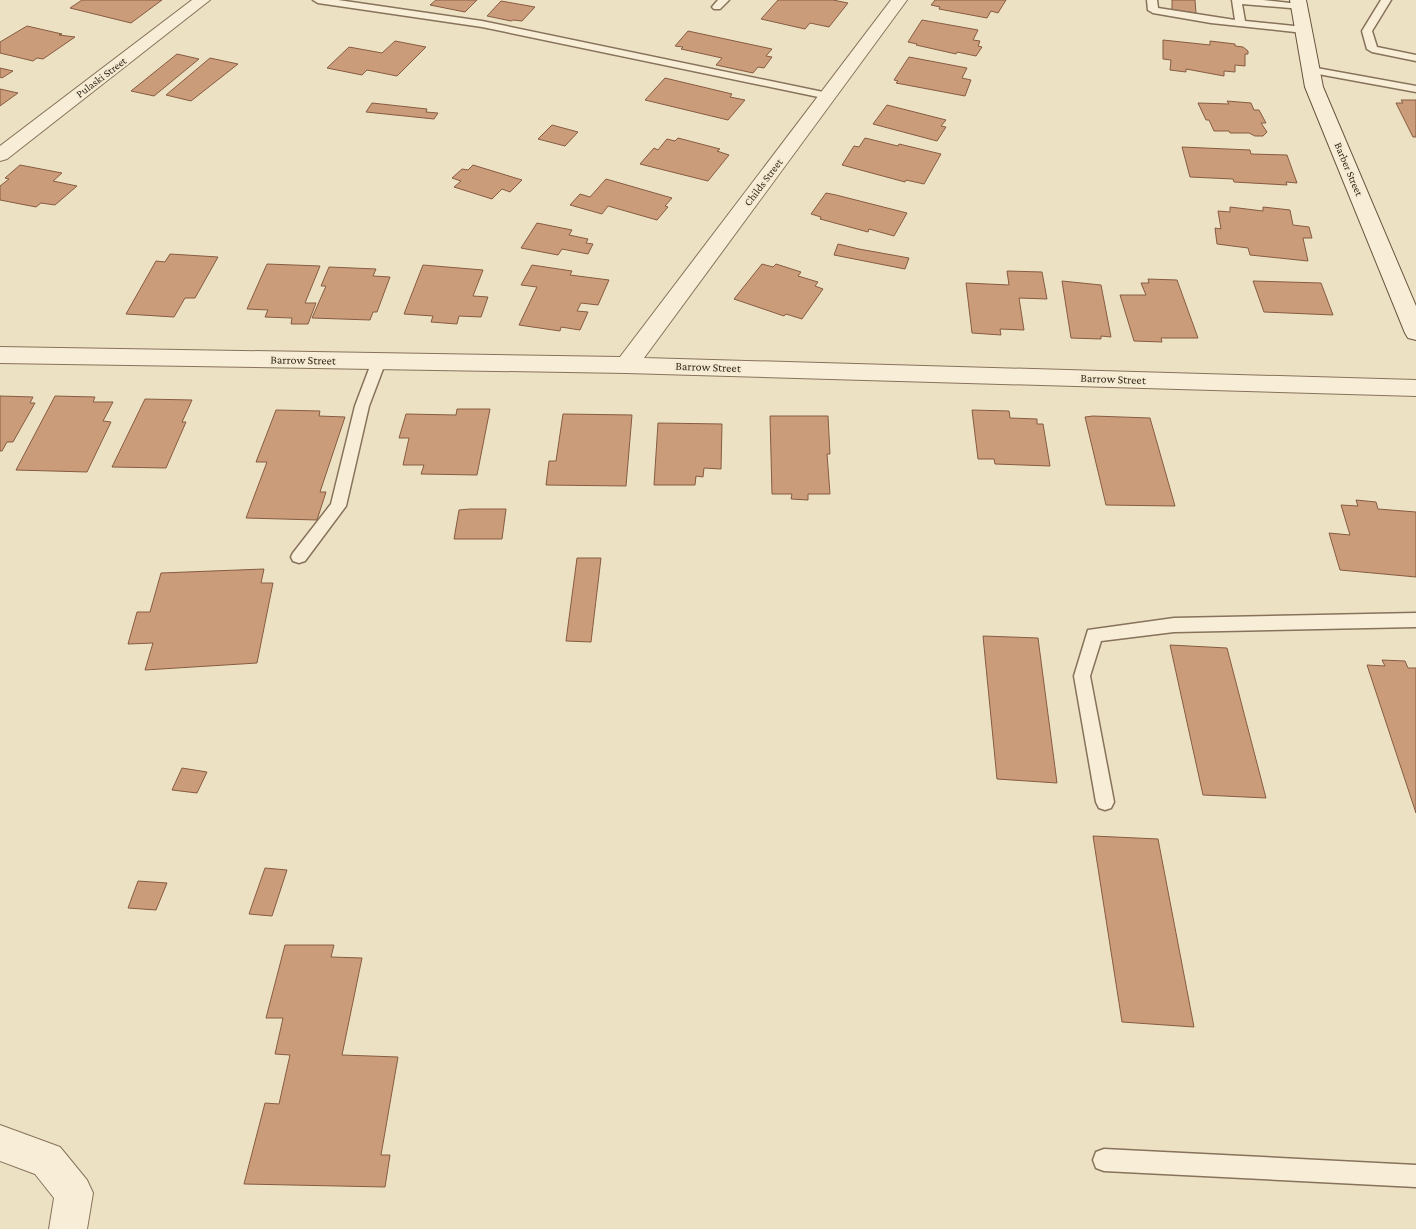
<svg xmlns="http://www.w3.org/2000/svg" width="1416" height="1229" font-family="'Crimson Pro',serif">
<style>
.building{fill:#cb9c7a;stroke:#865c41}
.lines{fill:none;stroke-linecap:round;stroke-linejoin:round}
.lane-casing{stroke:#87725b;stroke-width:3}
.street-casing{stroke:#87725b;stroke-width:2}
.secondary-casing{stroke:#69543e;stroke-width:2}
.lane{fill:#f8eed7;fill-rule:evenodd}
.street{fill:#f8eed7;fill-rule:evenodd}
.secondary{fill:#f8eed7;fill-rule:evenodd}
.labels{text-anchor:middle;stroke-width:4.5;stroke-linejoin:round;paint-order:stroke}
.far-street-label{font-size:11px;fill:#382b1e;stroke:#f5ebd3}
.street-label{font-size:12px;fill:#382b1e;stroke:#f5ebd3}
</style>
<rect width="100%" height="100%" fill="#ede1c4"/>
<path class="building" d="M 82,0 L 162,0 L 131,23 L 70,8 Z
M 436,0 L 477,0 L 465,12 L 430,5 Z
M 778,0 L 833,0 L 848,3 L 829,27 L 810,23 L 805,29 L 761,19 Z
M 935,0 L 1006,0 L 998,13 L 991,11 L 987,18 L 939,9 L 940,7 L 931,5 Z
M 1172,0 L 1195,0 L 1196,13 L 1172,10 Z
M 501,1 L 535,7 L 522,21 L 513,20 L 511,21 L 487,16 Z
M 922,20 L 978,30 L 973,40 L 980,41 L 978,46 L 982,47 L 976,56 L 957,52 L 956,54 L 916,45 L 917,44 L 908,42 Z
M 27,26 L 62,34 L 59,35 L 75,37 L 43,59 L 37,58 L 33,61 L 0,53 L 0,42 Z
M 688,31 L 772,49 L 766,56 L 772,57 L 764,68 L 758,67 L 753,73 L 716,65 L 722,58 L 681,49 L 683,47 L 675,46 Z
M 1163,40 L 1210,45 L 1210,41 L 1235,44 L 1235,46 L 1243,47 L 1248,51 L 1248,54 L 1245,54 L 1245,66 L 1235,65 L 1235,72 L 1224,71 L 1224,76 L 1186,69 L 1186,72 L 1170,70 L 1171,60 L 1163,59 Z
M 395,41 L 426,47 L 397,76 L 367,70 L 362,75 L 327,68 L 349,47 L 382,53 Z
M 177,54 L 199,59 L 154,96 L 131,91 Z
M 909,57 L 967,68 L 962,78 L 971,80 L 965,96 L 896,83 L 898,81 L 894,80 Z
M 210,58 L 238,64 L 191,101 L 166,95 Z
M 0,68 L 13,71 L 2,78 L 0,77 Z
M 665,78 L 732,94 L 730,97 L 745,100 L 728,120 L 645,100 Z
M 0,89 L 18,93 L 0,106 Z
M 1401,100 L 1416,100 L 1416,137 L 1413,137 L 1396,103 L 1403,103 Z
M 1227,101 L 1251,103 L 1254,110 L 1259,110 L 1266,123 L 1261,123 L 1267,132 L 1263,136 L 1255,136 L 1249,133 L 1230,133 L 1229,131 L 1214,131 L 1209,120 L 1206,120 L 1198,103 L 1229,104 Z
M 372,103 L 427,109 L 426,112 L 438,113 L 434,119 L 366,112 Z
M 887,105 L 946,120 L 941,126 L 946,127 L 937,141 L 873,124 Z
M 552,125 L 578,132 L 565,146 L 538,139 Z
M 678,138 L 720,149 L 717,151 L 729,155 L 708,181 L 640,164 L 654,148 L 658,150 L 667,139 L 675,141 Z
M 865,138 L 898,146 L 899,144 L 941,154 L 924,184 L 906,180 L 905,182 L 842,165 L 854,146 L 859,147 Z
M 1182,147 L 1250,150 L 1251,154 L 1287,155 L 1297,183 L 1286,182 L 1287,185 L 1234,182 L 1233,179 L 1190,177 Z
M 20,165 L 62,173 L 53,181 L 77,186 L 55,205 L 41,203 L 36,207 L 0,200 L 0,186 L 9,179 L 5,178 Z
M 473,165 L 522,180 L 510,192 L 502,189 L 492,199 L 454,187 L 461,181 L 452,178 L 462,169 L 468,170 Z
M 606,179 L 672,198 L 665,206 L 668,207 L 657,220 L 608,206 L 602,214 L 570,205 L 580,194 L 590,197 Z
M 826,193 L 836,195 L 907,213 L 894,236 L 869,229 L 868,232 L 820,219 L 821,217 L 811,214 Z
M 1230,207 L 1263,211 L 1263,207 L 1290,210 L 1293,225 L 1309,227 L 1312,238 L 1303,238 L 1308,261 L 1250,255 L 1248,248 L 1217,244 L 1215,228 L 1221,229 L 1218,211 L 1230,212 Z
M 537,223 L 572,230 L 569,235 L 588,239 L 586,243 L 593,244 L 588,254 L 562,249 L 558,255 L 521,248 Z
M 838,244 L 859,249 L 909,258 L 905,269 L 834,255 Z
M 170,254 L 218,257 L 195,298 L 185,298 L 174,317 L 126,314 L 156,261 L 165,262 Z
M 267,264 L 320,266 L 305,303 L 316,303 L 308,324 L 291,324 L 292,318 L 265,317 L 268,310 L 247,309 Z
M 762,264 L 773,267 L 776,264 L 801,272 L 798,276 L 818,282 L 815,286 L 823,289 L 802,319 L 786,314 L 784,316 L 734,299 Z
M 423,265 L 483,270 L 473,296 L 488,297 L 481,317 L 459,316 L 457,324 L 431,322 L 433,316 L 404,314 Z
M 532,265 L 572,271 L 570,275 L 609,280 L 598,305 L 581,303 L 577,311 L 588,312 L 580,330 L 561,327 L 560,331 L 519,325 L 537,287 L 521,285 Z
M 329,267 L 376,269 L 373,276 L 390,277 L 377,312 L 373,312 L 370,320 L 312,318 L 326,286 L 321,286 Z
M 1007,271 L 1042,272 L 1047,299 L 1019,298 L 1024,330 L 1000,329 L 1001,335 L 972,333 L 966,283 L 1009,285 Z
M 1148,279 L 1177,280 L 1198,338 L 1161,338 L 1162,342 L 1134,341 L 1120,295 L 1146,295 L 1141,283 L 1149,283 Z
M 1062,281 L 1101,285 L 1111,337 L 1101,336 L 1101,339 L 1071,338 Z
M 1253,281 L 1321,283 L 1333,315 L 1264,312 Z
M 0,396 L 33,397 L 30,403 L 35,403 L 13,442 L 7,442 L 2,451 L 0,451 Z
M 55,396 L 95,397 L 93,402 L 113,402 L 103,421 L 111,422 L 87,472 L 16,470 Z
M 145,399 L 192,400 L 182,422 L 186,422 L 166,468 L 112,467 Z
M 457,409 L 490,409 L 477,475 L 421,474 L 424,465 L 403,465 L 409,438 L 399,438 L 406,414 L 456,415 Z
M 276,410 L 320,411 L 319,416 L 345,417 L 320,492 L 326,492 L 317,520 L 246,518 L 267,462 L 256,462 Z
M 972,410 L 1009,411 L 1010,418 L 1037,419 L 1037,424 L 1043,424 L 1050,466 L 995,464 L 994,459 L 978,459 Z
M 563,414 L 632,415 L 626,486 L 546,485 L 549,461 L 556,461 Z
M 770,416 L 828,416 L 830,454 L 827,454 L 830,494 L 808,494 L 808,500 L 791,499 L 792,494 L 772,494 Z
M 1093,416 L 1150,418 L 1175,506 L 1106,505 L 1085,417 Z
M 658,423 L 722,424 L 721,469 L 704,468 L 703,477 L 696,476 L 695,485 L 654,485 Z
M 1356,500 L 1376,502 L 1378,509 L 1416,512 L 1416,577 L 1340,570 L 1329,533 L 1350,535 L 1341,505 L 1358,506 Z
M 470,509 L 506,509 L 502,539 L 454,539 L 459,510 Z
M 577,558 L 601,558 L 591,642 L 566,641 Z
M 264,569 L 261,583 L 273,583 L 257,663 L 145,670 L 153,643 L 128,644 L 137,612 L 150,612 L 161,573 Z
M 983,636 L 1038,638 L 1057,783 L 997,779 Z
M 1170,645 L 1227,648 L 1266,798 L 1203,795 Z
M 1382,660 L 1405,661 L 1408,668 L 1416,668 L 1416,813 L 1367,665 L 1385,666 Z
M 182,768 L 207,772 L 197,793 L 172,790 Z
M 1093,836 L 1158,839 L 1194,1027 L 1122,1022 Z
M 265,868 L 287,870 L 272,916 L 249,914 Z
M 138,881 L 167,883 L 156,910 L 128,908 Z
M 285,945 L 334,945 L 331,957 L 362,958 L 342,1055 L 398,1057 L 381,1155 L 390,1155 L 385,1187 L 244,1184 L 265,1103 L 279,1104 L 290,1055 L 275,1054 L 283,1018 L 266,1018 Z"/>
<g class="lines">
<defs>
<path id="lane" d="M 313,0 L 338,0 L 482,21 L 828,93 L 833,96 L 828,99 L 482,27 L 318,3 Z
M 718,0 L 729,0 L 720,9 L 714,9 L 712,7 Z
M 1147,0 L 1157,0 L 1158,8 L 1235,20 L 1232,0 L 1263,0 L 1299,4 L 1302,5 L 1302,9 L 1242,4 L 1245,21 L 1304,27 L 1309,30 L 1304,33 L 1211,23 L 1153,13 L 1148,10 Z
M 1381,0 L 1391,0 L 1372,31 L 1377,47 L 1416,55 L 1416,61 L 1372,52 L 1367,49 L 1362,31 Z
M 1311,67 L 1416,86 L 1416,92 L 1307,72 L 1306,70 Z
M 379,356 L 384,358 L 386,361 L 369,406 L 346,506 L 305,561 L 299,563 L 293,561 L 291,557 L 293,553 L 331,504 L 355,406 L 372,361 L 374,358 Z
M 1416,613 L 1416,627 L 1174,632 L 1101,641 L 1090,676 L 1114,802 L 1111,808 L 1105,810 L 1099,808 L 1096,802 L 1074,676 L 1088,630 L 1174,618 Z
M 1104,1149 L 1416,1165 L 1416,1187 L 1104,1171 L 1096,1168 L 1093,1160 L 1096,1152 Z"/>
<path id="street" d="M 192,0 L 210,0 L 7,159 L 0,161 L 0,146 Z
M 891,0 L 907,0 L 644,358 L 1416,380 L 1416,396 L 626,373 L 0,363 L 0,347 L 620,357 Z
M 0,1125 L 60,1147 L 87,1180 L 93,1193 L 87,1229 L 49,1229 L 54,1198 L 35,1174 L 0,1161 Z"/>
<path id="secondary" d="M 1290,0 L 1306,0 L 1323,87 L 1416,306 L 1416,340 L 1408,338 L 1405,333 L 1305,87 Z"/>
</defs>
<use href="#lane" class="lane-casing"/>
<use href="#street" class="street-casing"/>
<use href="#secondary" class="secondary-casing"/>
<use href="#lane" class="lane"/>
<use href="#street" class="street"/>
<use href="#secondary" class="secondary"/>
</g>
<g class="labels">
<g class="far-street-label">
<text transform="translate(101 77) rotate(-37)" y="4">Pulaski Street</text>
<text transform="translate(1349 169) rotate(67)" y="4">Barber Street</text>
<text transform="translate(763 182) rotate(-53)" y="4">Childs Street</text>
</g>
<g class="street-label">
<text transform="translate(303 360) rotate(1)" y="4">Barrow Street</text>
<text transform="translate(708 367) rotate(2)" y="4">Barrow Street</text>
<text transform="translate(1113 379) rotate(2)" y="4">Barrow Street</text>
</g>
</g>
</svg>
